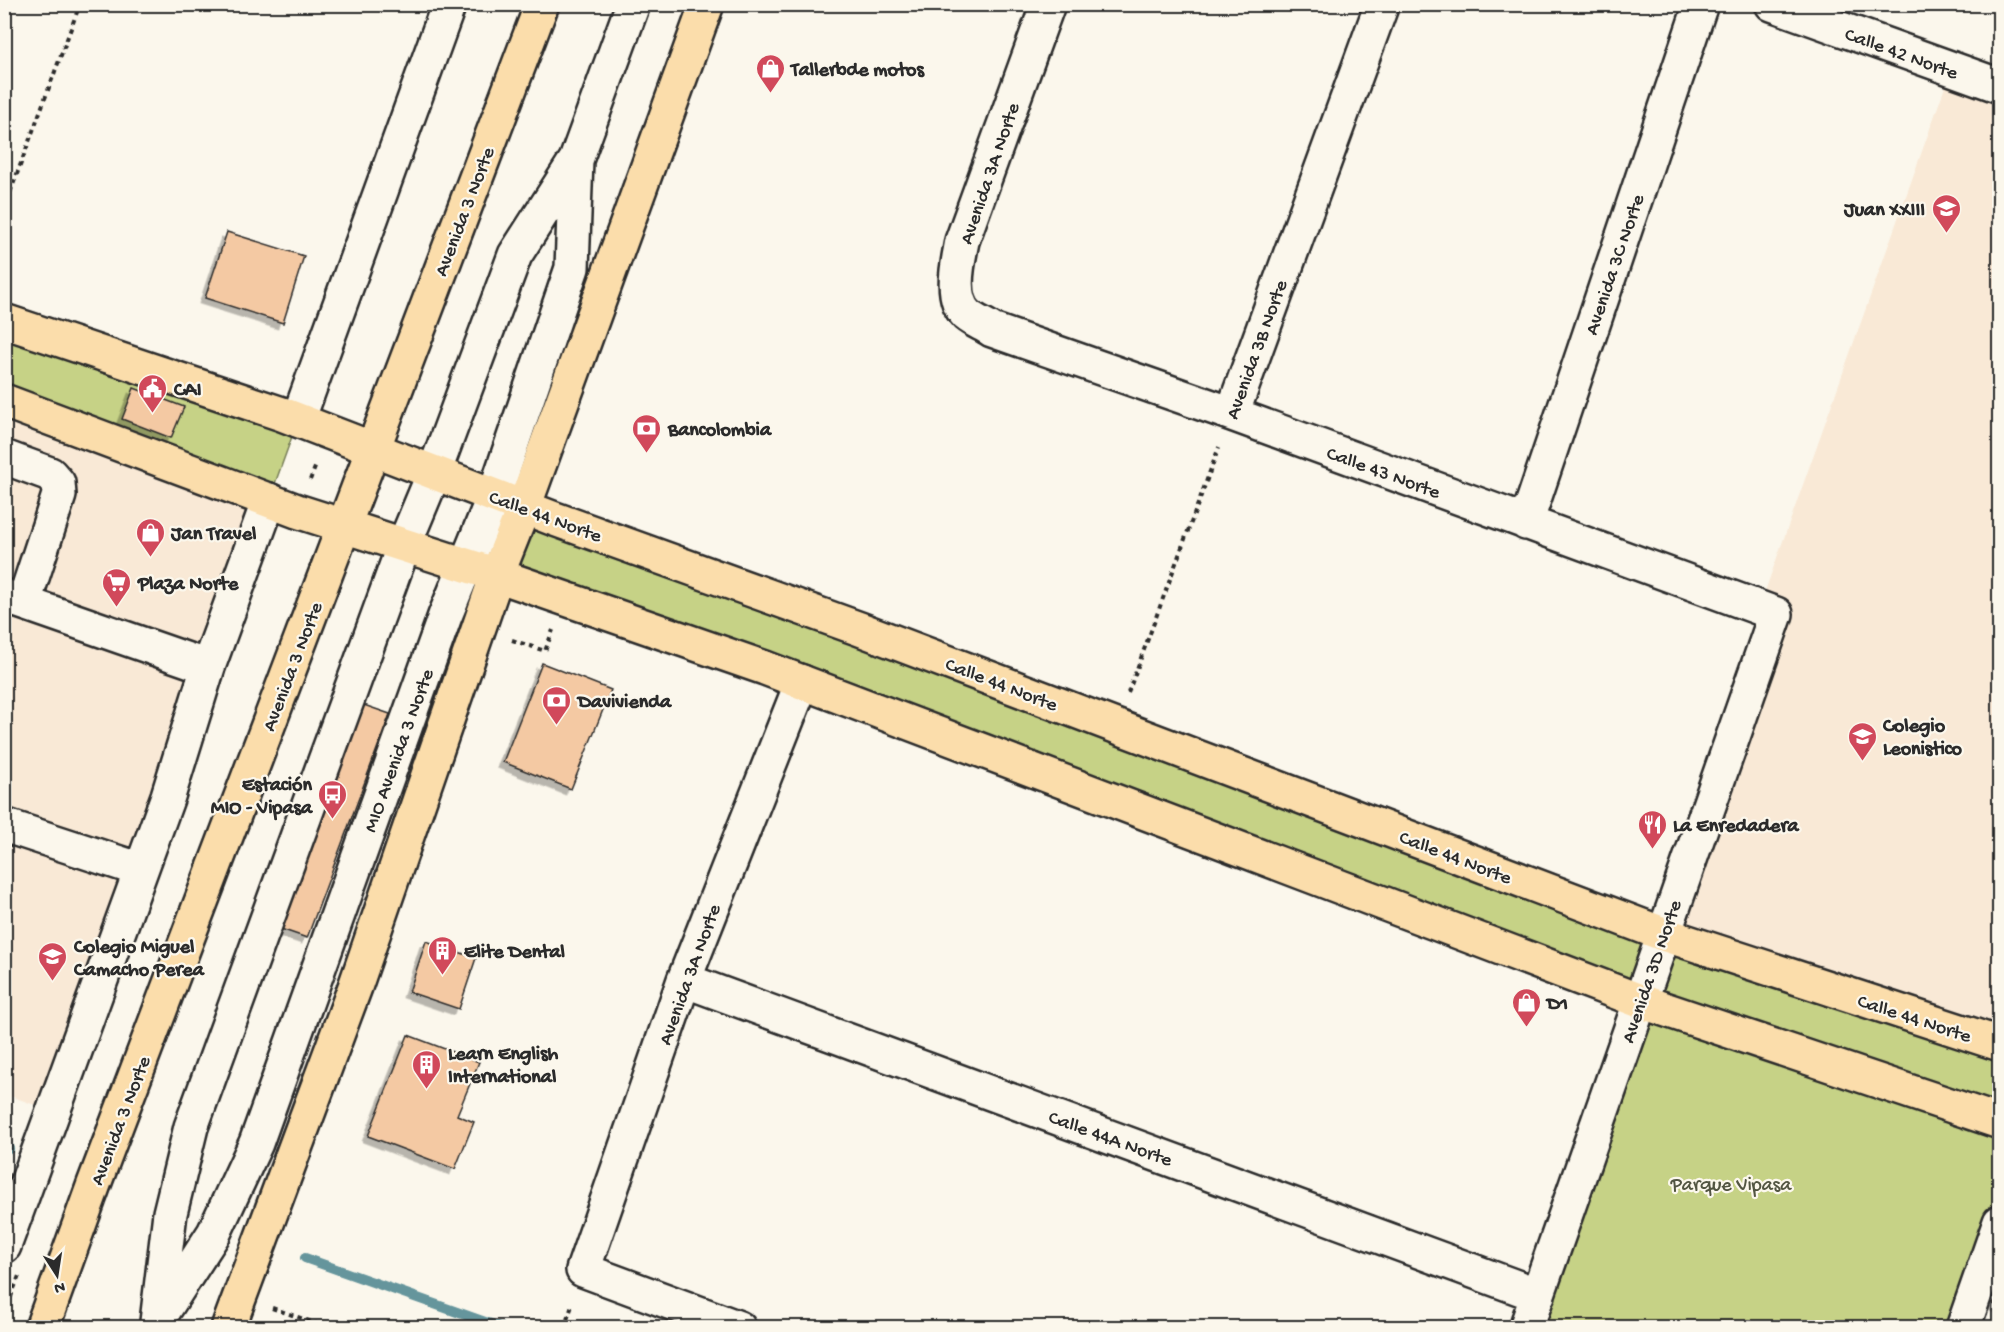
<svg xmlns="http://www.w3.org/2000/svg" width="2004" height="1332" font-family="'Gochi Hand',sans-serif">
<style>
.built{fill:#f9e9d6}
.green{fill:#c6d286;stroke:#787e58;stroke-width:1.5}
.lines{fill:none;stroke-linecap:round;stroke-linejoin:round}
.stream{stroke:#65959c;stroke-width:10}
.building{fill:#f4c9a3;stroke:#2b2b2b;stroke-width:1.5;filter:url(#shadow)}
.minor-casing{stroke:#2b2b2b;stroke-width:38}
.major-casing{stroke:#2b2b2b;stroke-width:38}
.path{stroke:#2b2b2b;stroke-width:4;stroke-dasharray:4.5 4.5;stroke-linecap:butt}
.minor{stroke:#fbf7ec;stroke-width:33}
.major{stroke:#fbddab;stroke-width:33}
.labels{text-anchor:middle;stroke-width:4.5;stroke-linejoin:round;paint-order:stroke}
.street-label{font-size:20px;fill:#2b2b2b;stroke:#fbf7ec}
.poi-label{font-size:20px;font-weight:bold;fill:#2b2b2b;stroke:#fbf7ec;text-anchor:start}
.park-label{font-size:20px;fill:#525542;stroke:#fbf7ec}
</style>
<defs>
<filter id="shadow"><feDropShadow dx="-5.5" dy="5.5" stdDeviation="0" flood-color="#0004"/></filter>
</defs>
<rect width="100%" height="100%" fill="#fbf7ec"/>
<filter id="ink" filterUnits="userSpaceOnUse"><feTurbulence type="fractalNoise" baseFrequency=".0167" numOctaves="2"/><feDisplacementMap in="SourceGraphic" scale="12" xChannelSelector="R" yChannelSelector="G"/><feConvolveMatrix kernelMatrix="1 2 1 2 8 2 1 2 1" color-interpolation-filters="sRGB"/></filter>
<g filter="url(#ink)">
<path class="built" d="M 1951,70 L 1999,86 L 1999,1044 L 1663,934 L 1775,615 L 1759,608 Z
M 4,401 L 269,500 L 54,1112 L 5,1094 Z"/>
<path class="green" d="M 4,321 L 298,420 L 269,500 L 5,401 Z
M 524,507 L 1999,1044 L 1999,1222 L 1963,1327 L 1526,1327 L 1640,1001 L 497,575 Z"/>
<g class="lines">
<path class="stream" d="M 4,1147 L 9,1149
M 305,1258 L 502,1328"/>
</g>
<path class="building" d="M 227,232 L 304,256 L 283,323 L 205,298 Z
M 134,388 L 184,407 L 171,438 L 122,419 Z
M 542,663 L 611,690 L 571,789 L 503,762 Z
M 358,703 L 390,714 L 307,938 L 275,927 Z
M 426,941 L 476,958 L 459,1009 L 409,992 Z
M 408,1035 L 479,1062 L 457,1115 L 474,1122 L 455,1169 L 368,1136 Z
M 2000,1289 L 2000,1307 L 1993,1304 Z"/>
<g class="lines">
<defs>
<path id="minor" d="M 1048,4 L 962,241 C 958,263 949,297 967,315 C 974,321 985,325 992,330 L 1232,414 L 1776,614 L 1526,1328
M 1772,4 L 2000,86
M 1232,414 L 1382,4
M 298,420 L 449,4
M 4,457 L 50,474 L 58,483 L 59,495 L 24,602
M 1526,523 L 1701,4
M 4,596 L 208,667
M 4,825 L 141,870
M 684,980 L 1538,1295
M 4,1246 L 168,796 L 208,667 L 269,500
M 161,1315 L 214,1233 L 256,1143 L 445,616 L 494,496 L 572,268 L 576,160
M 157,1322 L 170,1213 L 191,1127 L 404,545 L 434,473 L 515,255 L 576,160 L 633,4
M 739,1328 L 583,1270 L 684,980 L 802,682
M 1963,1328 L 2000,1222"/>
<path id="major" d="M 4,321 L 282,414 L 552,518 L 860,629 L 1663,934 L 2000,1044
M 4,401 L 297,511 L 497,575 L 765,668 L 1640,1001 L 2000,1122
M 42,1328 L 94,1184 L 542,4
M 228,1328 L 355,987 L 497,575 L 524,507 L 707,4"/>
</defs>
<use href="#minor" class="minor-casing"/>
<use href="#major" class="major-casing"/>
<path class="path" d="M 4,209 L 80,4
M 310,480 L 316,465
M 512,640 L 545,651 L 553,630
M 1128,693 L 1219,447
M 272,1308 L 329,1328
M 4,1314 L 19,1276
M 564,1328 L 573,1303"/>
<use href="#minor" class="minor"/>
<use href="#major" class="major"/>
</g>
</g>
<defs>
<symbol id="shop-pin" viewBox="-11 -11 22 30"><path d="M0 17L-7.5 6A9.5 9.5 0 1 1 7.5 6Z" fill="#d1495b" stroke="#fbf7ec"/><path d="M-5-2.5h2.3a2.7 3.5 0 0 1 5.4 0H5L5.5 6h-11ZM-1.5-2.5h3a1.5 2.3 0 0 0-3 0Z" fill="#fff"/></symbol>
<symbol id="school-pin" viewBox="-11 -11 22 30"><path d="M0 17L-7.5 6A9.5 9.5 0 1 1 7.5 6Z" fill="#d1495b" stroke="#fbf7ec"/><path d="M0-5L7-2L0 1L-7-2ZM-4 1L0 2.5L4 1V4Q0 6-4 4Z" fill="#fff"/></symbol>
<symbol id="civic-pin" viewBox="-11 -11 22 30"><path d="M0 17L-7.5 6A9.5 9.5 0 1 1 7.5 6Z" fill="#d1495b" stroke="#fbf7ec"/><path d="M-.6-6.5H3V-4.5H.6V-3L4-1V1h2V6H-6V1h2V-1L-.6-3ZM-1.2 2.5V6h2.4V2.5Z" fill="#fff"/></symbol>
<symbol id="bank-pin" viewBox="-11 -11 22 30"><path d="M0 17L-7.5 6A9.5 9.5 0 1 1 7.5 6Z" fill="#d1495b" stroke="#fbf7ec"/><path d="M-6-4H6V4H-6ZM0-2.3a2.3 2.3 0 1 0 0 4.6a2.3 2.3 0 1 0 0-4.6Z" fill="#fff"/></symbol>
<symbol id="supermarket-pin" viewBox="-11 -11 22 30"><path d="M0 17L-7.5 6A9.5 9.5 0 1 1 7.5 6Z" fill="#d1495b" stroke="#fbf7ec"/><path d="M-6-5.5h2.5l.6 2H6L4.5 2H-2.5L-4.4-4H-6ZM-1.5 3.2a1.3 1.3 0 1 0 .1 0ZM3 3.2a1.3 1.3 0 1 0 .1 0Z" fill="#fff"/></symbol>
<symbol id="bus-pin" viewBox="-11 -11 22 30"><path d="M0 17L-7.5 6A9.5 9.5 0 1 1 7.5 6Z" fill="#d1495b" stroke="#fbf7ec"/><path d="M-5-6H5V4H4V6H2V4H-2V6H-4V4H-5ZM-3.5-4V0h7V-4ZM-3.5 1.2v1.5H-2V1.2ZM2 1.2v1.5H3.5V1.2Z" fill="#fff"/></symbol>
<symbol id="restaurant-pin" viewBox="-11 -11 22 30"><path d="M0 17L-7.5 6A9.5 9.5 0 1 1 7.5 6Z" fill="#d1495b" stroke="#fbf7ec"/><path d="M-5-6h1v4h1v-4h1v4h1v-4h1v5L-1.5 .5V6h-2V.5L-5-1ZM5-6V6H3V1.5H1.5Q1.5-4 5-6Z" fill="#fff"/></symbol>
<symbol id="building-pin" viewBox="-11 -11 22 30"><path d="M0 17L-7.5 6A9.5 9.5 0 1 1 7.5 6Z" fill="#d1495b" stroke="#fbf7ec"/><path d="M-4-6H4V6H1V3H-1V6H-4ZM-2.5-4.3h1.7v1.8h-1.7ZM.8-4.3h1.7v1.8H.8ZM-2.5-1h1.7V.8h-1.7ZM.8-1h1.7V.8H.8Z" fill="#fff"/></symbol>
</defs>
<g fill-rule="evenodd">
<use href="#shop-pin" x="754" y="52" width="33" height="45"/>
<use href="#school-pin" x="1930" y="192" width="33" height="45"/>
<use href="#civic-pin" x="136" y="372" width="33" height="45"/>
<use href="#bank-pin" x="630" y="412" width="33" height="45"/>
<use href="#shop-pin" x="134" y="516" width="33" height="45"/>
<use href="#supermarket-pin" x="100" y="566" width="33" height="45"/>
<use href="#bank-pin" x="540" y="684" width="33" height="45"/>
<use href="#school-pin" x="1846" y="720" width="33" height="45"/>
<use href="#bus-pin" x="316" y="778" width="33" height="45"/>
<use href="#restaurant-pin" x="1636" y="808" width="33" height="45"/>
<use href="#building-pin" x="426" y="934" width="33" height="45"/>
<use href="#school-pin" x="36" y="940" width="33" height="45"/>
<use href="#shop-pin" x="1510" y="986" width="33" height="45"/>
<use href="#building-pin" x="410" y="1048" width="33" height="45"/>
</g>
<g class="labels">
<g class="street-label">
<text transform="translate(1902 52) rotate(20)" y="7">Calle 42 Norte</text>
<text transform="translate(988 173) rotate(-71)" y="7">Avenida 3A Norte</text>
<text transform="translate(463 211) rotate(-69)" y="7">Avenida 3 Norte</text>
<text transform="translate(1613 264) rotate(-71)" y="7">Avenida 3C Norte</text>
<text transform="translate(1255 349) rotate(-70)" y="7">Avenida 3B Norte</text>
<text transform="translate(1384 471) rotate(20)" y="7">Calle 43 Norte</text>
<text transform="translate(546 515) rotate(20)" y="7">Calle 44 Norte</text>
<text transform="translate(291 666) rotate(-69)" y="7">Avenida 3 Norte</text>
<text transform="translate(1002 683) rotate(21)" y="7">Calle 44 Norte</text>
<text transform="translate(397 750) rotate(-70)" y="7">MIO Avenida 3 Norte</text>
<text transform="translate(1456 856) rotate(21)" y="7">Calle 44 Norte</text>
<text transform="translate(1650 971) rotate(-71)" y="7">Avenida 3D Norte</text>
<text transform="translate(688 974) rotate(-70)" y="7">Avenida 3A Norte</text>
<text transform="translate(1915 1017) rotate(18)" y="7">Calle 44 Norte</text>
<text transform="translate(119 1120) rotate(-69)" y="7">Avenida 3 Norte</text>
<text transform="translate(1111 1137) rotate(20)" y="7">Calle 44A Norte</text>
</g>
<g class="poi-label">
<text x="791" y="75">Tallerbde motos</text>
<text x="1925" y="215" text-anchor="end">Juan XXIII</text>
<text x="174" y="395">CAI</text>
<text x="668" y="435">Bancolombia</text>
<text x="171" y="539">Jan Travel</text>
<text x="138" y="589">Plaza Norte</text>
<text x="578" y="707">Davivienda</text>
<text x="1883" y="731">Colegio<tspan x="1883" dy="23">Leonistico</tspan></text>
<text x="312" y="790" text-anchor="end">Estación<tspan x="312" dy="23">MIO - Vipasa</tspan></text>
<text x="1673" y="831">La Enredadera</text>
<text x="74" y="952">Colegio Miguel<tspan x="74" dy="23">Camacho Perea</tspan></text>
<text x="464" y="957">Elite Dental</text>
<text x="1547" y="1009">D1</text>
<text x="448" y="1059">Learn English<tspan x="448" dy="23">International</tspan></text>
</g>
<g class="park-label">
<text x="1731" y="1190">Parque Vipasa</text>
</g>
</g>
<rect width="2004" height="1332" fill="none" stroke="#fbf7ec" stroke-width="24"/>
<rect x="12" y="12" width="1980" height="1308" fill="none" stroke="#2b2b2b" stroke-width="2" filter="url(#ink)"/>
<g transform="translate(57 1275) rotate(168)" stroke="#fbf7ec" stroke-width="4.5" paint-order="stroke">
<path d="M0-4.5L10 22L0 15L-10 22Z" fill="#2b2b2b"/>
<text y="-9" font-size="16" font-weight="bold" text-anchor="middle" fill="#2b2b2b">N</text>
</g>
</svg>
